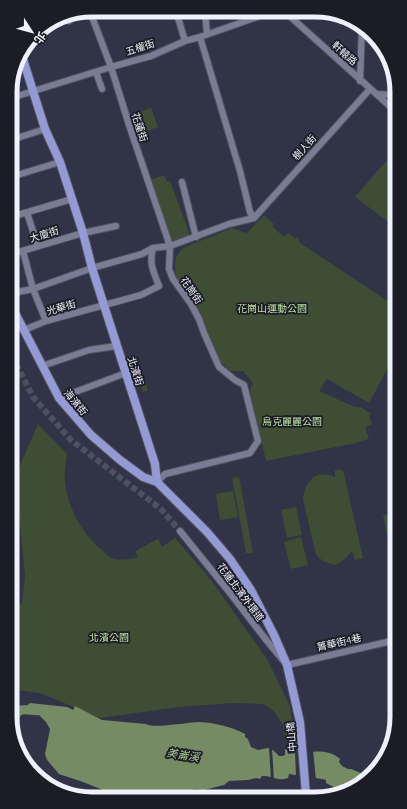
<svg xmlns="http://www.w3.org/2000/svg" width="407" height="809" font-family="Quicksand,'Noto Sans TC',sans-serif">
<style>
.green{fill:#3e4d33}
.water{fill:#748b63}
.pier{fill:#313447}
.lines{fill:none;stroke-linecap:round;stroke-linejoin:round}
.minor-tunnel{stroke:#4e5062;stroke-width:6;stroke-dasharray:6 3;stroke-linecap:butt}
.minor-casing{stroke:#515363;stroke-width:8}
.major-casing{stroke:#515363;stroke-width:10}
.minor{stroke:#797c93;stroke-width:6}
.major{stroke:#949ad3;stroke-width:8}
.labels{text-anchor:middle;stroke-width:3.5;stroke-linejoin:round;paint-order:stroke}
.street-label{font-size:10px;fill:#eff1fd;stroke:#1b1c25}
.park-label{font-size:10px;fill:#bde2a1;stroke:#1b1c25}
.water-label{font-size:11px;font-style:italic;fill:#add292;stroke:#1b1c25}
.rim{fill:none;stroke:#eff1fd;stroke-width:5}
</style>
<rect width="100%" height="100%" fill="#313447"/>
<path class="green" d="M 151,108 L 158,127 L 138,135 L 131,115 Z
M 393,153 L 394,226 L 355,197 Z
M 164,175 L 167,182 L 170,181 L 190,235 L 172,243 L 150,180 Z
M 264,215 L 274,224 L 272,226 L 284,237 L 288,233 L 295,239 L 297,237 L 299,239 L 300,243 L 386,300 L 394,303 L 395,355 L 369,403 L 327,379 L 319,391 L 355,407 L 361,407 L 371,414 L 369,416 L 372,424 L 365,427 L 369,439 L 351,444 L 266,461 L 251,396 L 250,390 L 253,383 L 243,371 L 230,371 L 218,359 L 193,301 L 176,276 L 175,266 L 176,257 L 181,250 L 185,247 L 232,228 L 247,233 Z
M 143,380 L 145,381 L 148,390 L 143,392 L 139,381 Z
M 38,424 L 67,454 C 66,462 64,472 65,481 C 67,507 83,536 104,552 C 107,555 110,558 114,559 C 122,561 130,559 138,557 L 135,551 L 158,539 L 162,547 L 175,538 L 211,580 L 267,659 L 290,706 L 294,744 L 287,744 L 283,725 L 274,711 L 263,704 L 233,703 L 179,707 L 100,718 L 40,693 L 14,690 L 14,606 L 22,603 L 25,575 L 17,494 L 17,472 Z
M 335,470 L 343,470 L 363,558 L 355,560 L 352,551 L 346,558 L 336,565 L 324,562 L 316,555 L 303,499 C 305,480 317,469 335,477 Z
M 239,477 L 253,553 L 246,553 L 232,478 Z
M 233,491 L 238,517 L 220,520 L 216,494 Z
M 296,507 L 302,535 L 287,538 L 281,510 Z
M 396,513 L 396,558 L 392,559 L 383,515 Z
M 301,537 L 308,565 L 291,569 L 284,542 Z"/>
<path class="water" d="M 30,703 L 67,707 L 73,710 L 75,706 L 102,720 L 146,724 C 153,729 188,722 200,722 C 216,723 232,727 245,734 L 245,737 L 248,739 L 251,747 L 258,750 L 268,748 L 273,750 L 279,756 L 283,756 L 285,755 L 285,749 L 287,750 L 288,754 C 305,753 327,747 340,759 L 339,762 L 342,766 L 348,769 L 351,769 L 368,776 L 346,791 L 339,790 L 326,783 L 326,780 L 322,779 L 289,774 L 288,778 C 277,782 272,775 262,776 L 260,779 L 256,778 L 248,780 L 229,781 L 224,785 L 204,790 L 194,789 L 175,797 L 129,797 L 103,790 L 83,782 L 59,774 L 47,760 L 45,754 L 50,729 L 46,722 L 39,715 C 32,716 27,713 21,715 L 18,722 L 14,726 L 14,706 L 28,705 Z"/>
<path class="pier" d="M 269,747 L 272,748 L 274,781 L 271,780 Z
M 313,750 L 316,780 L 296,777 L 295,751 Z"/>
<g class="lines">
<path class="minor-tunnel" d="M 12,356 L 33,397 L 71,440 L 161,509 L 180,531"/>
<defs>
<path id="minor" d="M 176,11 L 185,41
M 205,11 L 207,34
M 279,11 L 288,15 L 333,12
M 284,11 L 393,109
M 91,14 L 111,67 L 130,128 L 170,246 L 169,269 L 173,279 L 191,304 L 199,319 L 204,333 L 219,367 L 235,380 L 244,385 L 258,441 L 250,453 L 165,474 L 157,482
M 67,15 L 69,21
M 200,37 L 240,171 L 250,212 L 254,218
M 96,72 L 102,89
M 360,81 L 362,26
M 377,94 L 393,95
M 11,98 L 111,67 L 151,56 L 185,41 L 200,37 L 274,11
M 11,140 L 45,129
M 11,177 L 60,162
M 182,182 L 196,237
M 27,213 L 38,246
M 11,217 L 72,199
M 254,218 L 370,89
M 23,251 L 33,289 L 46,321
M 12,254 L 83,233 L 116,226
M 12,293 L 33,289 L 92,268 L 142,254 L 153,248 L 170,246 L 229,224 L 254,218
M 24,330 L 46,321 L 141,295 L 159,286 C 153,271 149,263 153,248
M 42,366 L 89,350 L 117,346
M 59,398 L 126,373
M 180,531 L 230,593 L 267,641 L 287,665 L 396,640"/>
<path id="major" d="M 21,53 L 45,129 L 60,162 L 83,233 L 92,268 L 155,464 L 157,482 L 207,532 L 230,559 L 251,590 L 274,635 L 287,665 L 300,722 L 306,795
M 12,307 L 59,398 L 91,435 L 120,460 L 143,477 L 157,482"/>
</defs>
<use href="#minor" class="minor-casing"/>
<use href="#major" class="major-casing"/>
<use href="#minor" class="minor"/>
<use href="#major" class="major"/>
</g>
<g class="labels">
<g class="street-label">
<text transform="translate(140 47) rotate(-18)" y="4">五權街</text>
<text transform="translate(345 53) rotate(42)" y="4">軒轅路</text>
<text transform="translate(140 127) rotate(72)" y="4">花蓮街</text>
<text transform="translate(304 147) rotate(-48)" y="4">樹人街</text>
<text transform="translate(44 234) rotate(-17)" y="4">大廈街</text>
<text transform="translate(192 290) rotate(55)" y="4">花崗街</text>
<text transform="translate(61 307) rotate(-16)" y="4">光華街</text>
<text transform="translate(136 371) rotate(72)" y="4">北濱街</text>
<text transform="translate(76 402) rotate(50)" y="4">海濱街</text>
<text transform="translate(241 592) rotate(53)" y="4">花蓮北濱外環道</text>
<text transform="translate(339 642) rotate(-13)" y="4">菁華街4巷</text>
<text transform="translate(291 737) rotate(-95)" y="4">中山橋</text>
</g>
<g class="park-label">
<text x="272" y="312">花崗山運動公園</text>
<text x="292" y="425">烏克麗麗公園</text>
<text x="109" y="641">北濱公園</text>
</g>
<g class="water-label">
<text transform="translate(183 755) rotate(9)" y="4">美崙溪</text>
</g>
</g>
<path d="M0 0H407V809H0ZM92 17H315A75 75 0 0 1 390 92V717A75 75 0 0 1 315 792H92A75 75 0 0 1 17 717V92A75 75 0 0 1 92 17Z" fill="#1b1c25" fill-rule="evenodd"/>
<path class="rim" d="M92 17H315A75 75 0 0 1 390 92V717A75 75 0 0 1 315 792H92A75 75 0 0 1 17 717V92A75 75 0 0 1 92 17Z"/>
<g transform="translate(32 32) rotate(126)" stroke="#1b1c25" stroke-width="3" paint-order="stroke">
<path d="M0-3L7 15L0 10L-7 15Z" fill="#eff1fd"/>
<text y="-6" font-size="11" font-weight="bold" text-anchor="middle" fill="#eff1fd">北</text>
</g>
</svg>
